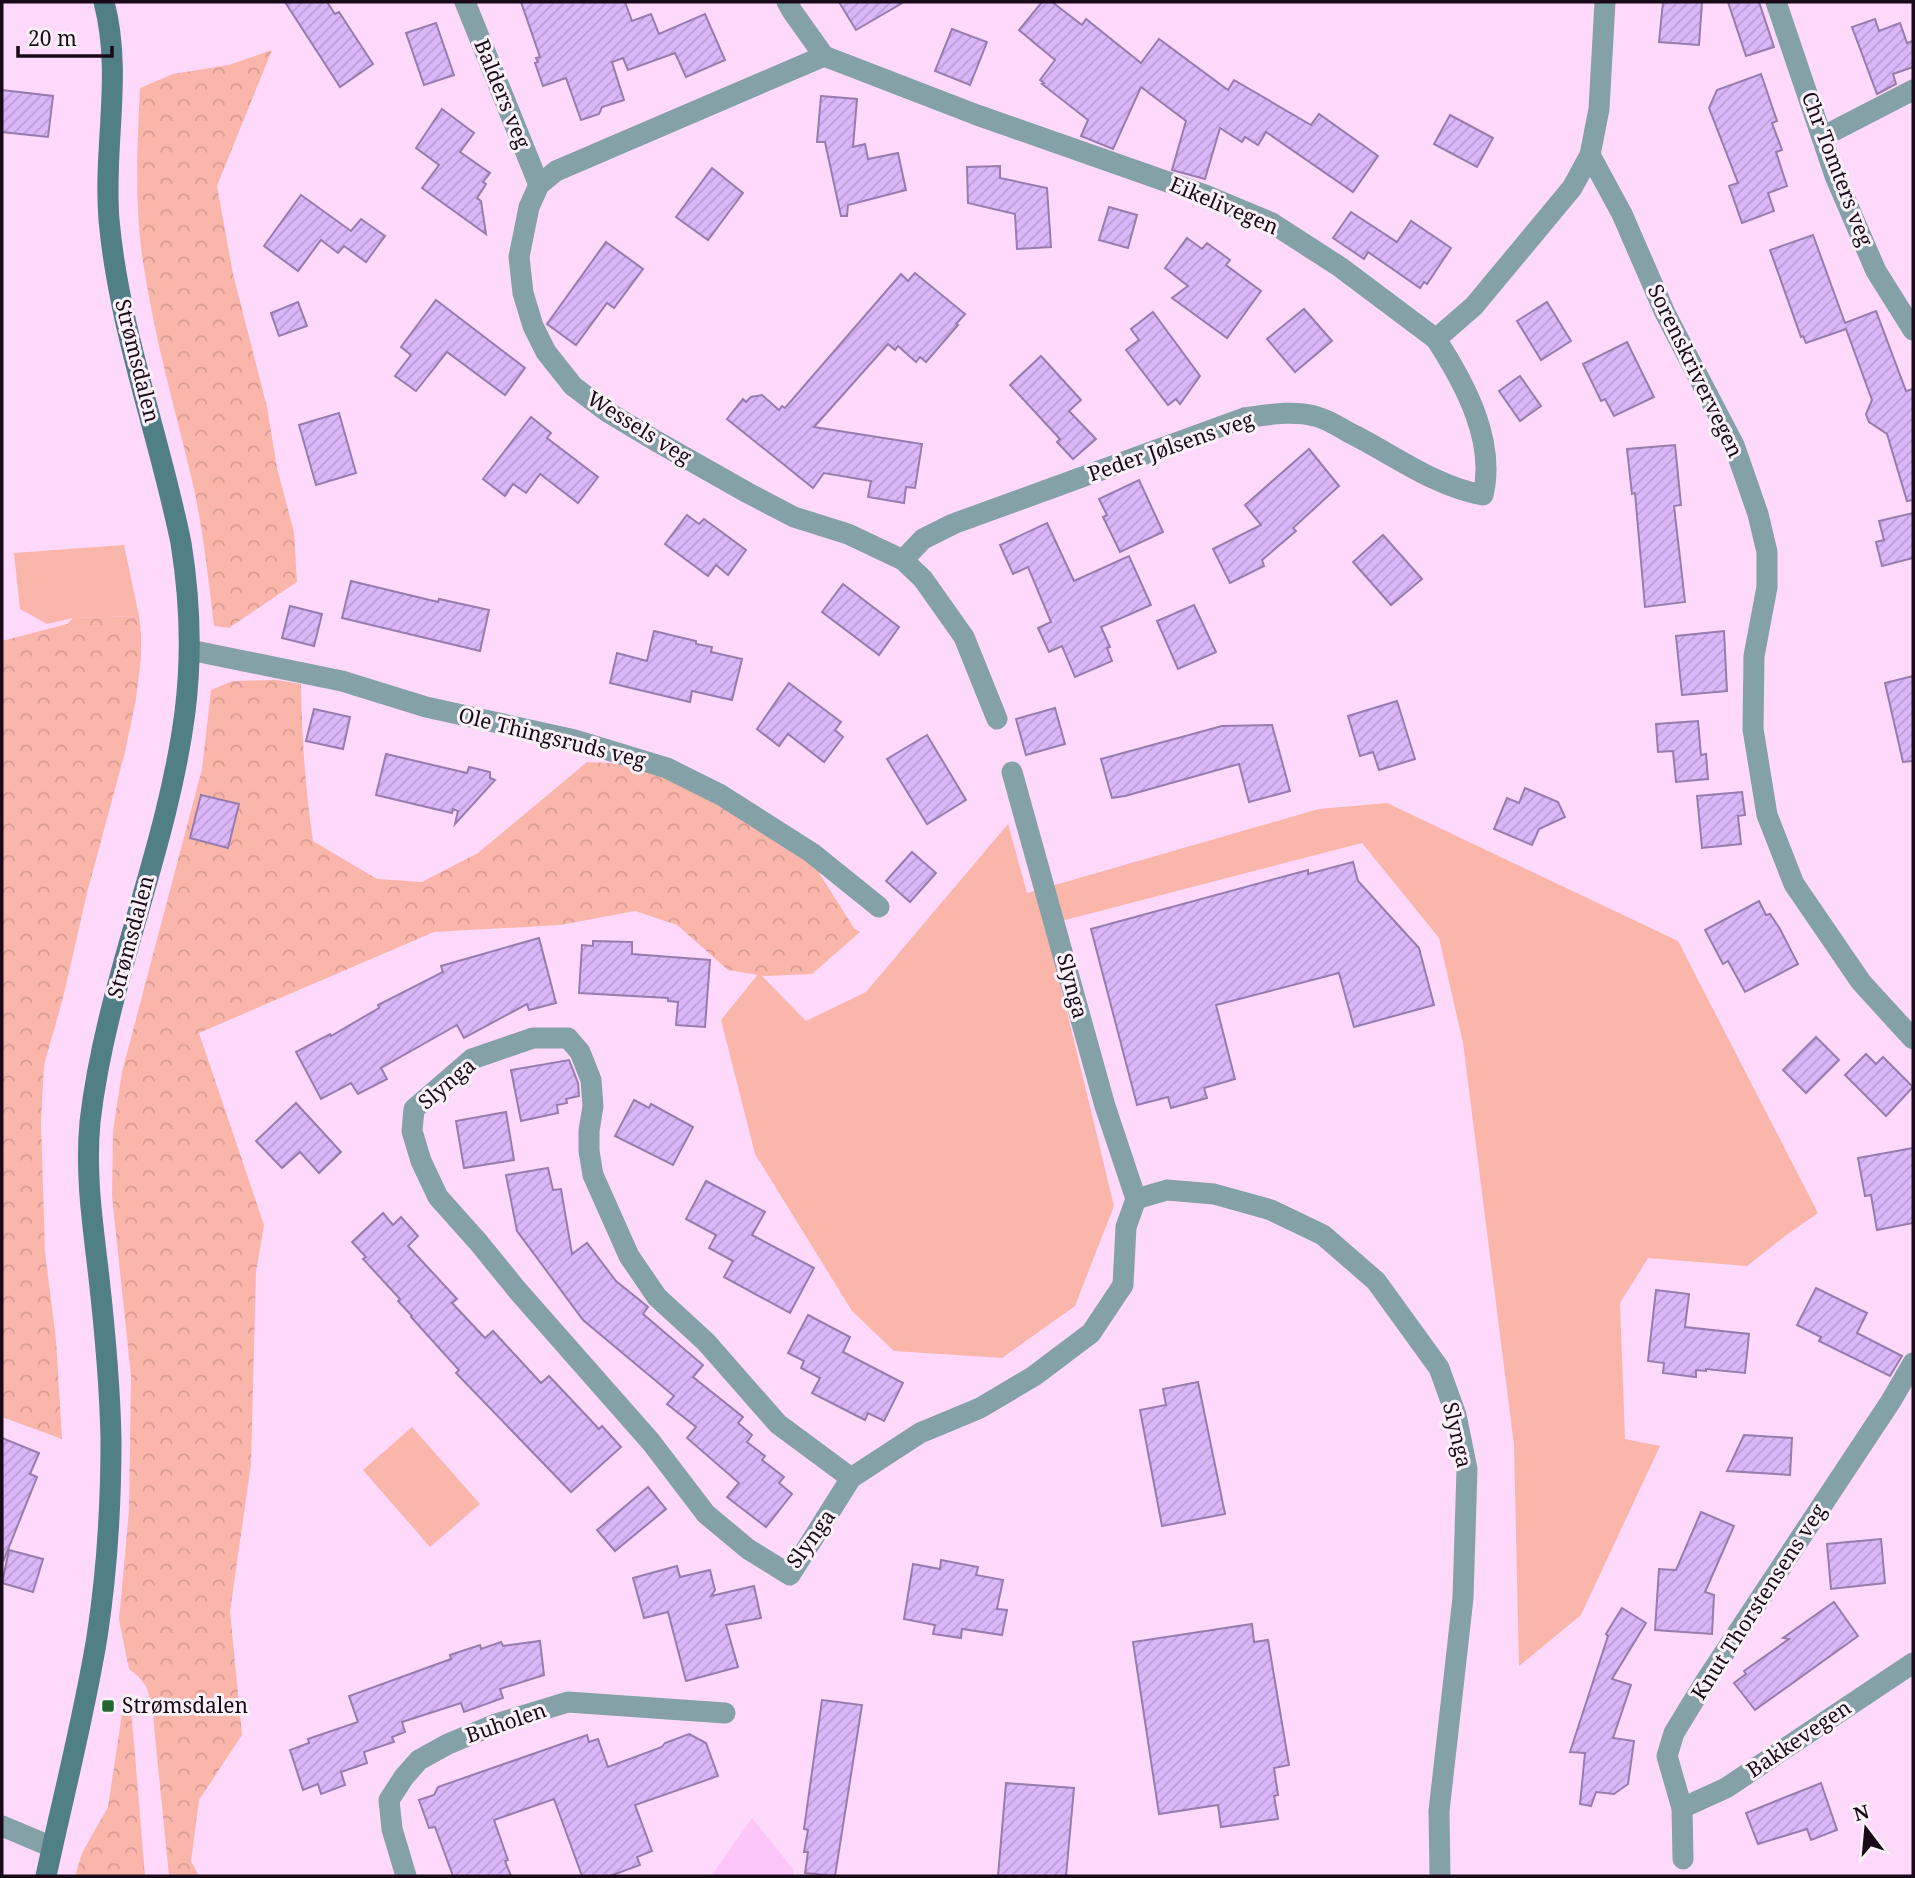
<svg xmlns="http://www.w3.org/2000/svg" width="1915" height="1878" viewBox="0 0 1915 1878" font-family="'Noto Serif',serif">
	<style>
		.built { fill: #fcc7f8 }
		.green { fill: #fbb6ab }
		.forest { fill: url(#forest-crowns) }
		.building { fill: url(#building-hatch); stroke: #977cad; stroke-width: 2 }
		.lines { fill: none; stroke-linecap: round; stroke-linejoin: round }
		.minor { stroke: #83a1a7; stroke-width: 21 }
		.secondary { stroke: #517f87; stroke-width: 21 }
		.poi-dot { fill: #216834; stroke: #faf1f9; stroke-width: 2.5 }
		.labels { text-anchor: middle; stroke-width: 6; stroke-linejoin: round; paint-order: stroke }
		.street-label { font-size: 21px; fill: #190a19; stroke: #faf1f9 }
		.poi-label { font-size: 21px; fill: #190a19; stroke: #faf1f9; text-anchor: start }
	</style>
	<defs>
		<pattern id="forest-crowns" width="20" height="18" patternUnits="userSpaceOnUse" patternTransform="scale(1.75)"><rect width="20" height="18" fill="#fbb6ab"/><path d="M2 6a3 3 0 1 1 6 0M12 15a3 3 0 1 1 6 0" fill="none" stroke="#d79b93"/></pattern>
		<pattern id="building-hatch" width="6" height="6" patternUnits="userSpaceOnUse" patternTransform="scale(1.75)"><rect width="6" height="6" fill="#dbb7f9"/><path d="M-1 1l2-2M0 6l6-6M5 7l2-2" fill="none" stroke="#bb9cd5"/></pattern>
	</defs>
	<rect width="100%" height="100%" fill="#ffd9fb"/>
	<polygon class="built" points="752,1818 793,1869 793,1876 711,1876"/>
	<g class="green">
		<polygon points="124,545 139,616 73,618 47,624 20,609 14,553"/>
		<polygon points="1387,803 1678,941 1818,1213 1785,1236 1747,1266 1648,1258 1620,1303 1625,1439 1660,1446 1581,1615 1519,1666 1514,1445 1463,1043 1439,938 1362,843 1046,925 1114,1206 1075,1306 1002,1358 894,1351 852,1311 755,1154 721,1020 759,973 806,1021 866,992 1008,824 1027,893 1319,809"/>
		<polygon points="412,1427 480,1504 430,1547 363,1470"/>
	</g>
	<g class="forest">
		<path d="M272 50 217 186 233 274 267 407 277 468 294 532 297 582 229 628 214 626C208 577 203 528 192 480 175 409 155 340 144 268 134 208 137 148 140 88L173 74 229 65Z"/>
		<polygon points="139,616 141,634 141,658 136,699 125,752 87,893 63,998 44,1065 41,1121 45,1252 56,1340 62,1439 2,1417 2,641 67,624 73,618"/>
		<path d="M276 680 301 684C302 737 305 788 313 841L377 879 422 882 478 853 587 762 651 765 731 808 814 865 854 928 860 932 812 974 764 976 728 970 677 925 635 911 560 925 434 932 199 1033 264 1225 256 1272 251 1464 230 1611 242 1735 199 1800 191 1861 199 1876H169L152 1706 147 1688 139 1677 129 1669 119 1620 129 1510 131 1376 112 1196 113 1131 122 1072 202 769 211 690 233 681Z"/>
		<polygon points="124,1701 130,1706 132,1719 145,1876 75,1876 82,1853 108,1807"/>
	</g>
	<g class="building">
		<polygon points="285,2 327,2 335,14 339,12 373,64 340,87"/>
		<polygon points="521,2 625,2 632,21 651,14 659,34 705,14 725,60 686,77 675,53 628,70 623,58 612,62 624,100 602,107 599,114 581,120 566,78 543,86 535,63 538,62 536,58 540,57"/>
		<polygon points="839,2 904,2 856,30"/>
		<polygon points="1042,2 1052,2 1082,25 1086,19 1141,63 1159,39 1228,90 1234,80 1311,125 1319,114 1378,156 1353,192 1266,132 1258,145 1245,137 1242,142 1220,128 1205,179 1172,170 1186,121 1141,87 1113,149 1081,136 1088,120 1042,84 1044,83 1040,80 1055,60 1019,30"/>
		<polygon points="1663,2 1702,2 1699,45 1659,42"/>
		<polygon points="1728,2 1759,2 1774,47 1746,56"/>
		<polygon points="1875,19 1879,31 1900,23 1907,43 1913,41 1913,67 1893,74 1896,84 1877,94 1852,27"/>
		<polygon points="436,23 454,75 424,85 406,33"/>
		<polygon points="952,29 987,42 970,85 935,71"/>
		<polygon points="1761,74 1777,121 1772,123 1782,150 1776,152 1787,186 1768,193 1774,211 1742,223 1729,186 1738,183 1709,108 1717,90"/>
		<polygon points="2,90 53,96 48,137 2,132"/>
		<polygon points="821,96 857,99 853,147 865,144 868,159 898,153 906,190 848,205 847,216 841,216 825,142 817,142"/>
		<polygon points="442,109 474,133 460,152 490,173 483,182 486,184 477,198 481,201 486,234 422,188 439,165 416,148"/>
		<polygon points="1450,115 1493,138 1477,167 1434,144"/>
		<polygon points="1000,166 1000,178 1047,188 1051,247 1017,249 1015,214 968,203 967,167"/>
		<polygon points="712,168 743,193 708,240 676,217"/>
		<polygon points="301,195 351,231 361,219 385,236 366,262 344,246 338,253 321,240 298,271 264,246"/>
		<polygon points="1109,207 1137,215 1128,248 1099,240"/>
		<polygon points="1351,212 1397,242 1411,221 1451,248 1427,284 1424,282 1420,288 1368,252 1364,259 1333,238"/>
		<polygon points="1813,235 1845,323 1876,311 1906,391 1913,389 1913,500 1907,501 1887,434 1869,422 1866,414 1872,400 1846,329 1806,343 1803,336 1801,337 1770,250"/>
		<polygon points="1187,238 1202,249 1207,243 1230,260 1226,265 1261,291 1227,338 1172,298 1188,286 1165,268"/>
		<polygon points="606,242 643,269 614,308 607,303 576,345 547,324"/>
		<polygon points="915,273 965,314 956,324 958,325 926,362 920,357 916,362 898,346 895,350 888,344 814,427 922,444 915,488 906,487 904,503 868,497 871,481 824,473 813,488 727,419 743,399 746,402 751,397 762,395 779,410 782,406 785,408 901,274 908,281"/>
		<polygon points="436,300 525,368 505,395 447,352 416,391 395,376 411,355 401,347"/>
		<polygon points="298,302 307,326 279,336 271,313"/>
		<polygon points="1547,302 1571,341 1541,360 1517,321"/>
		<polygon points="1304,309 1332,341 1295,372 1267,339"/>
		<polygon points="1153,312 1200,376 1180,404 1176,399 1168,405 1126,350 1139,340 1131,329"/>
		<polygon points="1627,342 1654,397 1614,416 1605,399 1601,401 1583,364"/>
		<polygon points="1041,356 1081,400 1069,411 1096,439 1073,459 1057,442 1060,439 1010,385"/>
		<polygon points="1520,376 1541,406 1520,421 1499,391"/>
		<polygon points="339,413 356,473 316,485 299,425"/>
		<polygon points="531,417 551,433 547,438 598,477 578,503 540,474 526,493 513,484 505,496 483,479"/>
		<polygon points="1675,445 1681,505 1674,506 1685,602 1645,607 1635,493 1632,494 1627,449"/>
		<polygon points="1309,449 1339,486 1293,528 1296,531 1262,560 1264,566 1230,583 1213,549 1261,525 1245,505"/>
		<polygon points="1139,480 1163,532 1120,552 1103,517 1107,515 1099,499"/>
		<polygon points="1913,513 1913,558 1882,566 1876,542 1884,540 1879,521"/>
		<polygon points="687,515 699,524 704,519 746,550 728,575 716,565 708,576 665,544"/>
		<polygon points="1047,523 1074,581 1129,556 1151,605 1101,627 1110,647 1107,648 1112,661 1075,677 1062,646 1049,652 1038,628 1051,622 1028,567 1013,574 1000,545"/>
		<polygon points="1383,535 1422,579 1391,605 1353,562"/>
		<polygon points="351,581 438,602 439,599 489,610 480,651 342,618"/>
		<polygon points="843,584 899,627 879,655 822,612"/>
		<polygon points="1194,605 1216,652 1178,669 1157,621"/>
		<polygon points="290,606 322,614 314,646 282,638"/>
		<polygon points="654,631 696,641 696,644 712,647 711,652 742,659 732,700 692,691 690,702 610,683 617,653 647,661"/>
		<polygon points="1724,631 1727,691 1682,695 1676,636"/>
		<polygon points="1913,676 1913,761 1903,762 1885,683"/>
		<polygon points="789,683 841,722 835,730 843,737 824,762 788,734 779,746 757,729"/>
		<polygon points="1397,701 1415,759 1379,770 1373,752 1360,756 1348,716"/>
		<polygon points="1055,708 1065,744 1026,755 1016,719"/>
		<polygon points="314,709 350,717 343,749 306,741"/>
		<polygon points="1698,721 1701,755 1706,754 1708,779 1676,782 1673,751 1658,752 1656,724"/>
		<polygon points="1272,725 1290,791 1249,802 1239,764 1125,796 1112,798 1101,759 1222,726"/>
		<polygon points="927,735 966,800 927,824 887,759"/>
		<polygon points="386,754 467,773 469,767 490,772 490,778 495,780 455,824 458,811 453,809 452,813 376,795"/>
		<polygon points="1525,788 1558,802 1565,817 1539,829 1532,845 1494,829 1507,798 1519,803"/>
		<polygon points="1742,792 1745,815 1738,816 1741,844 1702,848 1697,796"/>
		<polygon points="201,795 239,804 228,848 190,838"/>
		<polygon points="912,852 936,873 910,902 886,881"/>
		<polygon points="1353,862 1358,881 1419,948 1434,1005 1354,1027 1339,973 1216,1005 1235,1079 1204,1088 1207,1098 1171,1108 1168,1097 1137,1105 1091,929 1308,870 1308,874"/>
		<polygon points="1759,901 1766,915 1770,914 1780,929 1798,964 1745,992 1728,961 1723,964 1705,930"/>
		<polygon points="539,938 556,1003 529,1010 527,1004 464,1038 457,1025 381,1068 387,1079 358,1094 351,1083 321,1099 296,1052 330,1034 331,1036 379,1008 378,1005 443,972 441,966"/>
		<polygon points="593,941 632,942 632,954 710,960 705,1027 676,1025 678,1002 668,1001 668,998 579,993 582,945 593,946"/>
		<polygon points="1816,1037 1839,1060 1806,1093 1783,1070"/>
		<polygon points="1866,1054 1876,1064 1883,1057 1913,1087 1886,1116 1845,1075"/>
		<polygon points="569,1060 578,1083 579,1096 566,1099 567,1103 557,1105 558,1113 521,1121 511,1070"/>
		<polygon points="634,1100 649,1108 651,1104 693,1127 673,1165 615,1136"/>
		<polygon points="296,1103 341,1152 319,1173 300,1152 282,1168 256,1141"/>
		<polygon points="506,1112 514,1160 464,1168 456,1121"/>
		<polygon points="1913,1148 1913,1223 1877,1230 1871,1195 1865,1196 1858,1158"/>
		<polygon points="548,1168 553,1190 561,1189 572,1254 587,1243 616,1281 648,1307 643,1314 703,1365 693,1377 743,1417 738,1423 752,1435 747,1442 765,1456 762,1460 784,1477 779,1483 792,1494 766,1527 727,1497 739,1483 687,1438 696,1427 667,1404 674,1396 583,1320 517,1231 506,1175"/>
		<polygon points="706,1181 765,1212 752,1235 814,1268 790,1313 724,1277 733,1261 709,1248 716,1235 686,1219"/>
		<polygon points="383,1213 393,1225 401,1217 418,1236 408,1246 457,1299 452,1303 485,1338 493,1331 541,1383 549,1376 599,1429 602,1426 621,1447 571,1492 456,1373 459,1370 411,1317 412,1316 398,1301 400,1299 363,1259 366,1257 352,1242"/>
		<polygon points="1816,1288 1867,1313 1857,1333 1902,1356 1890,1376 1819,1341 1821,1337 1797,1325"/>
		<polygon points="1656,1290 1689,1294 1685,1327 1749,1334 1745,1373 1706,1369 1706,1371 1696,1370 1696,1377 1663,1373 1664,1363 1648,1361"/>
		<polygon points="808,1315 850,1337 843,1352 903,1383 884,1421 868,1413 865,1420 812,1393 820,1378 801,1368 804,1361 788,1353"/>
		<polygon points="1198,1382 1225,1514 1162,1526 1140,1410 1166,1405 1163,1389"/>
		<polygon points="1744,1435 1792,1438 1790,1475 1727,1471"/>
		<polygon points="2,1438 39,1453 30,1474 37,1477 3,1562"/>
		<polygon points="648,1487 666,1509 615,1551 597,1530"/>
		<polygon points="1701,1512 1734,1526 1705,1592 1714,1595 1712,1634 1655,1630 1659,1569 1676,1570"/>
		<polygon points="1881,1539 1885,1583 1831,1589 1827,1544"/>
		<polygon points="9,1550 43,1559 33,1592 2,1583"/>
		<polygon points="941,1560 978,1567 976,1575 1003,1580 997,1609 1007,1610 1002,1635 962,1629 961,1638 933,1634 935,1625 904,1619 913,1564 940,1569"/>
		<polygon points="677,1566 680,1577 710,1570 715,1590 711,1596 754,1586 761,1618 726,1625 738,1667 686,1681 668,1612 644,1618 633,1578"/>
		<polygon points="1834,1602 1858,1636 1755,1710 1734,1683 1746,1674 1744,1671 1789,1639 1783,1638"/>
		<polygon points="1622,1608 1646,1623 1612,1679 1631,1685 1613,1738 1634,1741 1628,1784 1614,1794 1596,1792 1591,1806 1580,1804 1585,1753 1570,1752 1608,1636 1606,1634"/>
		<polygon points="1252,1624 1254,1642 1268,1640 1289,1765 1274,1768 1278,1795 1274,1796 1278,1819 1221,1827 1218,1805 1159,1814 1133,1642"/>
		<polygon points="540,1641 544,1675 500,1689 503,1698 464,1712 461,1703 402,1722 405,1732 392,1737 394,1742 364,1752 367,1763 341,1772 345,1785 321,1794 318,1784 303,1790 290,1750 309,1743 308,1739 358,1722 349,1696 451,1659 450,1655 480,1645 481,1649 501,1642 503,1646"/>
		<polygon points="822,1700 862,1705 835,1876 805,1873 808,1852 804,1852 808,1830 804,1829"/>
		<polygon points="689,1734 706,1743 718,1776 635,1805 652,1851 637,1857 640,1865 610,1876 582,1876 554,1799 494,1820 508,1860 505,1861 511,1876 453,1876 435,1827 429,1828 419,1800 434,1795 438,1787 587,1735 589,1742 598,1739 608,1767 662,1747 665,1743"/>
		<polygon points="1006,1783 1074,1788 1066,1876 998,1876"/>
		<polygon points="1821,1783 1837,1830 1811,1840 1807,1829 1758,1844 1746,1813"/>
	</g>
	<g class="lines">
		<g class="minor">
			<polyline points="465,2 539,185"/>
			<polyline points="787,2 792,11 824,56 977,115 1205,195 1272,223 1340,267 1436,339 1474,306 1572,188 1590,155"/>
			<polyline points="1605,2 1599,109 1590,155 1622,214 1665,313 1734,445 1758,514 1767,552 1767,587 1754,656 1753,729 1767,815 1794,884 1861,982 1913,1039"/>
			<polyline points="1776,2 1835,176 1876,271 1913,330"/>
			<polyline points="824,56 556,171 539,185 529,207 519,257 523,293 533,326 546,352 573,386 606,411 656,441 748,493 794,517 848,534 903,560 923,579 964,637 997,719"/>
			<polyline points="1822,137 1913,90"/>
			<path d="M903 560 923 539 953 524 1244 418C1267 415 1292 410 1314 416 1325 418 1338 426 1348 432 1393 454 1433 486 1483 495 1496 441 1465 384 1436 339"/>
			<polyline points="190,650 342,681 426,707 575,740 667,768 721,795 812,853 879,907"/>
			<polyline points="1012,772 1105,1106 1136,1199"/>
			<polyline points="851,1478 778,1424 706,1342 657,1297 629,1256 593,1175 589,1151 589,1131 593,1106 591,1080 580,1052 568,1038 533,1038 472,1059 414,1109 412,1131 421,1161 438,1197 479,1243 518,1291 651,1442 706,1514 748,1549 790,1575 851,1478 920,1433 980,1408 1034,1376 1091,1333 1123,1285 1126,1227 1136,1199 1167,1190 1214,1194 1271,1210 1323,1235 1376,1281 1439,1368 1456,1415 1467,1469 1463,1598 1439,1811 1440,1876"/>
			<polyline points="1682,1808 1726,1788 1913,1663"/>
			<polyline points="2,1826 52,1847"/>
			<polyline points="1683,1859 1682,1808 1667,1756 1674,1733 1705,1682 1891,1401 1913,1363"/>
			<polyline points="406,1876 392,1829 389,1800 404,1777 419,1760 448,1744 496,1724 568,1702 725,1713"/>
		</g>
		<path class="secondary" d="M46 1876C63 1797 84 1717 97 1637 107 1572 111 1506 111 1440 110 1386 105 1332 99 1278 93 1225 85 1176 90 1122 106 982 167 852 185 712 192 656 190 599 181 543 159 435 119 330 109 220 103 146 123 74 104 2"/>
	</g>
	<rect class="poi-dot" x="101" y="1699" width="14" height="14" rx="3.5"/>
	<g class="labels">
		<g class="street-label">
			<text transform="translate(502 94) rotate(68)" y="7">Balders veg</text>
			<text transform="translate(1837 169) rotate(69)" y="7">Chr Tomters veg</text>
			<text transform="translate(1224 206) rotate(23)" y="7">Eikelivegen</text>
			<text transform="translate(137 361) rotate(76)" y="7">Strømsdalen</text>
			<text transform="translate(1695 371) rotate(64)" y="7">Sorenskrivervegen</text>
			<text transform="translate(639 428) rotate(32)" y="7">Wessels veg</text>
			<text transform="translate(1171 447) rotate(-19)" y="7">Peder Jølsens veg</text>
			<text transform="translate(552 738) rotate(14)" y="7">Ole Thingsruds veg</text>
			<text transform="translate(131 937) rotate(-75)" y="7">Strømsdalen</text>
			<text transform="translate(1072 986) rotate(75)" y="7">Slynga</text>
			<text transform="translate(447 1084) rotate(-40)" y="7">Slynga</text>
			<text transform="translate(1457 1435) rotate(77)" y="7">Slynga</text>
			<text transform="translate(811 1539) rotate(-54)" y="7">Slynga</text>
			<text transform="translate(1759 1602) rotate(-57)" y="7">Knut Thorstensens veg</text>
			<text transform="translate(506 1723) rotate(-19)" y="7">Buholen</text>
			<text transform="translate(1799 1739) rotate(-34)" y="7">Bakkevegen</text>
		</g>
		<g class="poi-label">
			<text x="122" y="1713">Strømsdalen</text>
		</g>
	</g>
	<rect width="1915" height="1878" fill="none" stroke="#190a19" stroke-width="7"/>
	<g transform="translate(1866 1829) rotate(344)" stroke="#faf1f9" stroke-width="5" paint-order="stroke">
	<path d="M0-5L12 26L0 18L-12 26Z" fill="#190a19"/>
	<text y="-10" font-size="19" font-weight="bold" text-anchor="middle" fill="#190a19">N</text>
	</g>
	<path d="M18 46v10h94v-10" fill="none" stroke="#190a19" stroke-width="3.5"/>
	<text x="28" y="46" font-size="21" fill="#190a19" stroke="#faf1f9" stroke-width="5" paint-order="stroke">20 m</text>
</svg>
